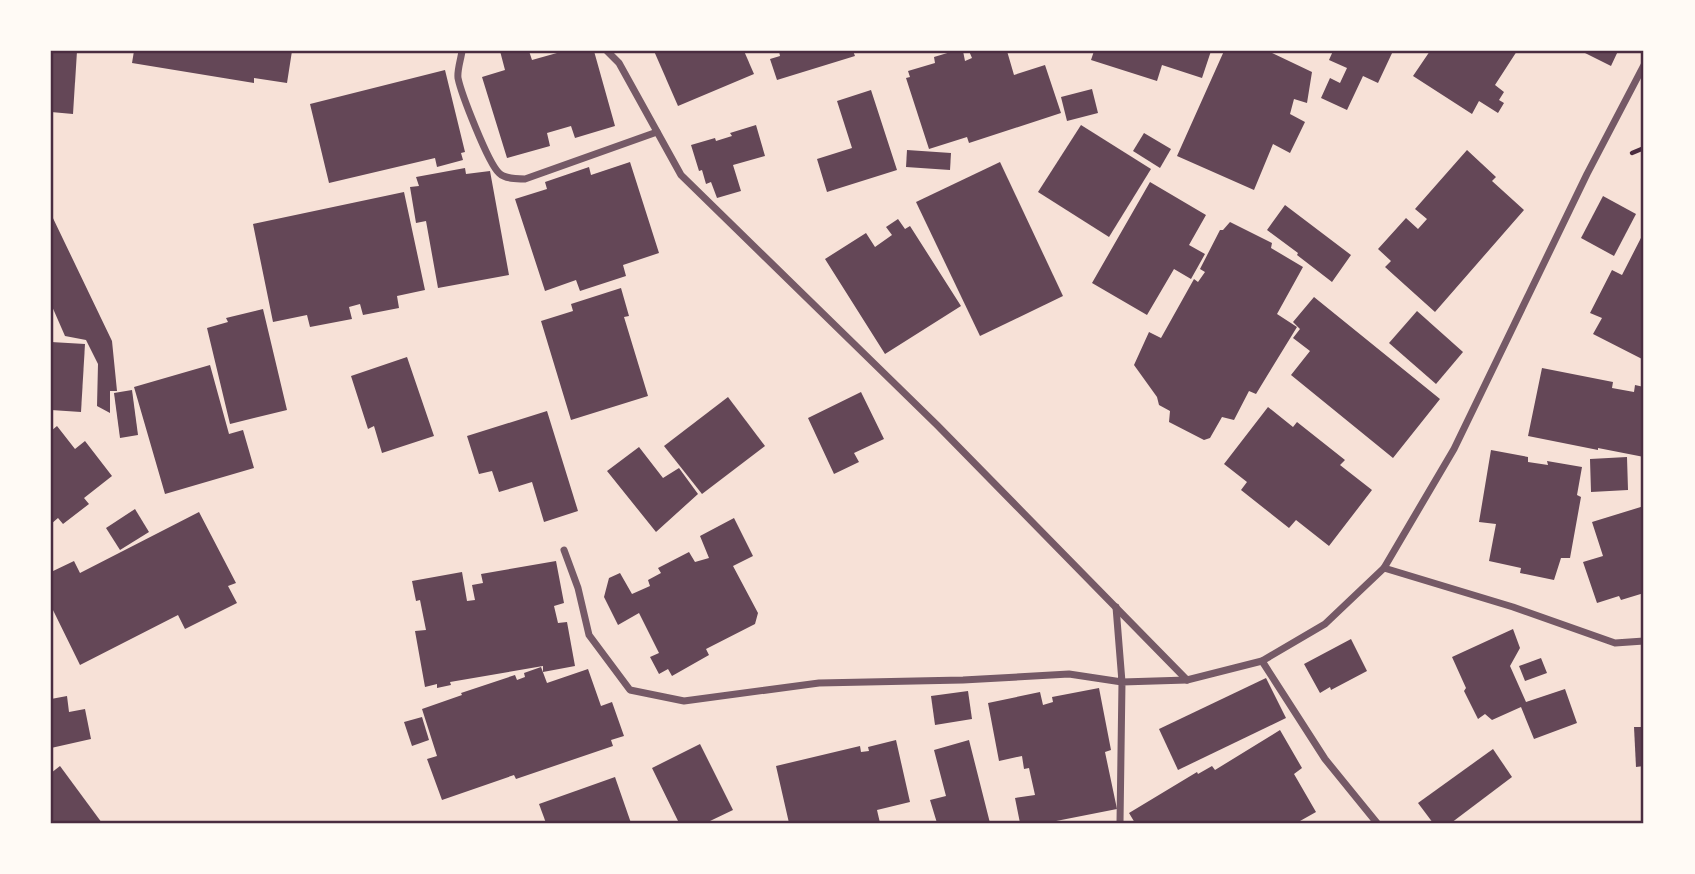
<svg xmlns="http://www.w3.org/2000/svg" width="1695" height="874" viewBox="0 0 1695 874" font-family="'Titillium Web',sans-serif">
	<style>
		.building { fill: #644757 }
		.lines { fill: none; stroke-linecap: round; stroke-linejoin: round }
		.path { stroke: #4a2c40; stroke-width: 4.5 }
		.minor { stroke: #755966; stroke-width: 7 }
		.neatline { fill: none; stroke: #4a2c40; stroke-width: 2.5 }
	</style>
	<rect width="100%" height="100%" fill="#f7e1d7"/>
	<g class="building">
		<polygon points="51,51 77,51 73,114 51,112"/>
		<polygon points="134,51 292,51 287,83 254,78 254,83 132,63"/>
		<polygon points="500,51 529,51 532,60 564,51 594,51 615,126 575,138 571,126 547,133 550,146 507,158 482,77 505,70"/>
		<polygon points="654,51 744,51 754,74 678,106"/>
		<polygon points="779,51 853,51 855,56 777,80 770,59 780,56"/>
		<polygon points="954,51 963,51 965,61 972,58 969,51 1007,51 1014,75 1045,65 1061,113 969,143 967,137 929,149 906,78 910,77 908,71 935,63 934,57"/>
		<polygon points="1094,51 1211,51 1202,78 1162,65 1157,81 1091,60"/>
		<polygon points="1224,51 1268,51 1312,72 1307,103 1294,99 1290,114 1305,122 1290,153 1273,144 1254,190 1177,156"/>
		<polygon points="1333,51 1393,51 1378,83 1363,76 1347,110 1321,98 1330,78 1340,83 1347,68 1329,60"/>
		<polygon points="1430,51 1517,51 1495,85 1504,92 1499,100 1504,103 1498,113 1479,101 1472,114 1413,76"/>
		<polygon points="1581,51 1618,51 1611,66"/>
		<polygon points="445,70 465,152 461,153 463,160 437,167 435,158 329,183 310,104"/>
		<polygon points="1092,89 1098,113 1067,121 1061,97"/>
		<polygon points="871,90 897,170 827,192 817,159 852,148 837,101"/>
		<polygon points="756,125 765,156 733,165 741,191 717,198 711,182 706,184 702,170 699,171 691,145 715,138 716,141 732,136 730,133"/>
		<polygon points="1081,125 1151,169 1109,237 1038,192"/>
		<polygon points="1144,133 1171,149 1160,168 1133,151"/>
		<polygon points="907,150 951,153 950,170 906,167"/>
		<polygon points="1467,150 1496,177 1492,181 1524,210 1435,312 1385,267 1391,261 1378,249 1406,218 1418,229 1427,219 1415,209"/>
		<polygon points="630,162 659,253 623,265 626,276 580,291 576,280 545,291 515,199 547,189 545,182 589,167 591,175"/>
		<polygon points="1000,162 1063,296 980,336 916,202"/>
		<polygon points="465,168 466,174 490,171 509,275 438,288 426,221 416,223 410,187 419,186 416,177"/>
		<polygon points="1150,182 1206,215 1189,245 1205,254 1191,279 1174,269 1147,315 1092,283"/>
		<polygon points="404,192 425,290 397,296 399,308 363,315 360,304 349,307 352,319 310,327 307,315 273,322 253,224"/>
		<polygon points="1603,196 1636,214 1614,256 1581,238"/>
		<polygon points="1285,205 1351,255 1332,282 1297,255 1298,253 1267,230"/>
		<polygon points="51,214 112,341 117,391 110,391 110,413 97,406 98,364 86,340 65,336 51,304"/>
		<polygon points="898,219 905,229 910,226 961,306 885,354 825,259 866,233 875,247 892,235 886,227"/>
		<polygon points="1230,222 1272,243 1271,248 1303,267 1277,314 1297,327 1256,394 1249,391 1234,420 1222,417 1210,438 1204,440 1169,422 1170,411 1159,405 1157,397 1134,365 1149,332 1161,338 1194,279 1198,282 1205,272 1200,269 1220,230 1223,230"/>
		<polygon points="1644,232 1644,360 1593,334 1602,318 1590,313 1612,270 1622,275"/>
		<polygon points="621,288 629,316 624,317 648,396 571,420 541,321 573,311 571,304"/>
		<polygon points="1314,297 1440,399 1393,458 1291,375 1310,351 1293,338 1300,329 1293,322"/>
		<polygon points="263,309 287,410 230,424 207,328 228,322 226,318"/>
		<polygon points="1417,311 1463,352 1436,384 1389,343"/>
		<polygon points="51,342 85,344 81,412 51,410"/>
		<polygon points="407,357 434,436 382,453 374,426 368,429 351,376"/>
		<polygon points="210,365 229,434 243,430 254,468 165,494 134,387"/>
		<polygon points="1542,368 1613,382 1612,388 1634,392 1635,385 1644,387 1644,457 1598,448 1598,450 1528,436"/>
		<polygon points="132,390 138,435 120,438 114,393"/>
		<polygon points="861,392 884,439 854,453 859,462 834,474 808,418"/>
		<polygon points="728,397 765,446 702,494 664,446"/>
		<polygon points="1268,407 1293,427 1297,422 1345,460 1340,465 1372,490 1329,546 1296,520 1289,528 1241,490 1247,482 1224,464"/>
		<polygon points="547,411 578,511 544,522 532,482 499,492 492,471 479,474 467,436"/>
		<polygon points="57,426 75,449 85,441 112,476 84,498 89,504 63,524 58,518 51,524 51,431"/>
		<polygon points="639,447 663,478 679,468 698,494 656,532 607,471"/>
		<polygon points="1491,450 1528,457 1528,462 1548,465 1547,461 1582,467 1577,495 1581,497 1570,558 1561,558 1554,580 1520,573 1521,568 1489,561 1496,524 1479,522"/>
		<polygon points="1627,457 1628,490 1591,492 1590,459"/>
		<polygon points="1644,506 1644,593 1621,600 1619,596 1597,603 1583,562 1603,556 1592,522"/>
		<polygon points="135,509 149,532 120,550 106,528"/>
		<polygon points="199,512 236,583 228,586 237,603 185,629 178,615 80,665 51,606 51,572 74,561 80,573"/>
		<polygon points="734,518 753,556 733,566 758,613 755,624 706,649 709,655 672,676 668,669 659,674 650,657 659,653 639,613 618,625 604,597 609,578 620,573 632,594 650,586 648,580 661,573 658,568 689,552 695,562 709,558 700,536"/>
		<polygon points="556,561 564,603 554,606 558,623 567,622 575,666 543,672 543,666 450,682 451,685 437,688 437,684 425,687 415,631 426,630 420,600 416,601 412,581 462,572 467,601 475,600 472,585 483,583 481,574"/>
		<polygon points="1513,629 1520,648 1510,666 1526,702 1565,689 1577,723 1534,739 1521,707 1492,720 1485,714 1478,719 1464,691 1466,688 1452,657"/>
		<polygon points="1351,639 1367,671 1331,690 1330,687 1320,693 1304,664"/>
		<polygon points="1541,658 1547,673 1525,681 1519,666"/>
		<polygon points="541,667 547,683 588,669 601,706 612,702 624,736 611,740 613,746 516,779 514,775 442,800 427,759 437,756 422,709 462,695 461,693 515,675 517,680 525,677 524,673"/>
		<polygon points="1266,678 1286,718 1178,770 1159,729"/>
		<polygon points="1099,688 1111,750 1105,752 1117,809 1046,823 1020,823 1015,798 1035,795 1029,768 1024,769 1022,756 999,761 988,703 1040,692 1043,705 1053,702 1052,697"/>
		<polygon points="968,691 972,719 935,725 931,696"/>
		<polygon points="67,696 69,712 85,709 91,739 51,748 51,699"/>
		<polygon points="422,717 429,740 412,746 404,722"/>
		<polygon points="1634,727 1644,727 1644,766 1636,767"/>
		<polygon points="1280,730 1302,768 1294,774 1316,812 1300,821 1302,823 1135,823 1129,813 1197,772 1198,774 1212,766 1215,770"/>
		<polygon points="896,740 910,802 877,810 880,823 789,823 776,766 860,746 861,752 869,751 868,747"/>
		<polygon points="969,740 990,823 937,823 930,800 946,796 934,750"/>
		<polygon points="700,744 733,810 710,821 711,823 679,823 652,768"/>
		<polygon points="1493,749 1512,777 1451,823 1433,823 1418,803"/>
		<polygon points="60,766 102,823 51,823 51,773"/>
		<polygon points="615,777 631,823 546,823 539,804"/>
	</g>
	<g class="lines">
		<polyline class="path" points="1632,153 1644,148"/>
		<g class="minor">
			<path d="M462 51C461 59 457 70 458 78 461 93 488 163 499 173 505 179 517 179 525 179L657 132"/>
			<polyline points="607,51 619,63 681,175 937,425 1187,680"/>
			<polyline points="564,550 578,588 589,635 630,690 684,701 819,683 963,680 1069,674 1122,682 1116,607"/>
			<polyline points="1384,568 1513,607 1615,643 1644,641"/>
			<polyline points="1262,661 1325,759 1377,823"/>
			<polyline points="1120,823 1122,682 1187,680 1262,661 1325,624 1384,568 1454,449 1587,174 1644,65"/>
		</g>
	</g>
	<rect width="1695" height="874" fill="none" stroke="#fffaf5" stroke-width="105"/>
	<rect x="52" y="52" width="1590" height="770" class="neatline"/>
</svg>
